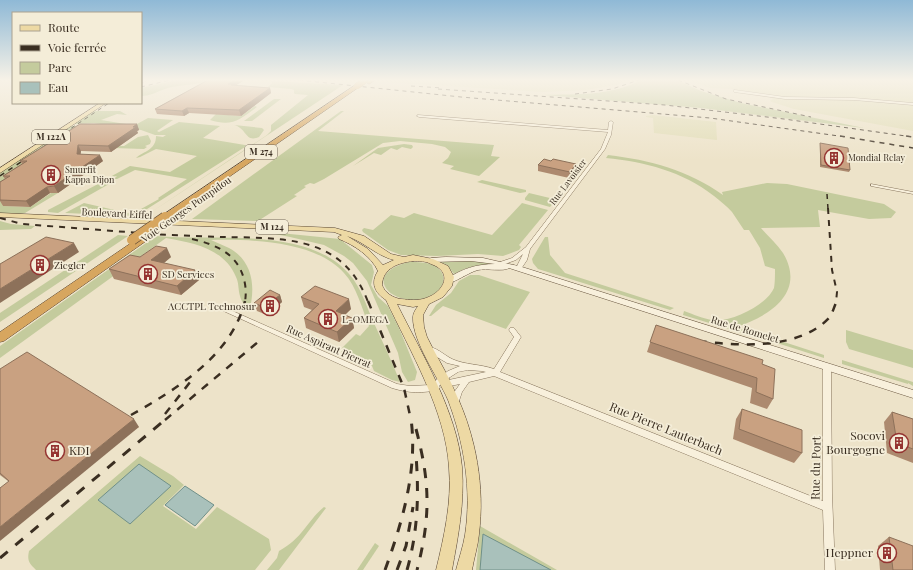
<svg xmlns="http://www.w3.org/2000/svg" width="913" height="570" viewBox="0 0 913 570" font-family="'Playfair Display',serif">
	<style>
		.farmland { fill: #e2ddb7 }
		.green { fill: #c4cb9d }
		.water { fill: #a9c1bb; stroke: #709089 }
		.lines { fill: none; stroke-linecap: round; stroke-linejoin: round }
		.street-casing { stroke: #88765e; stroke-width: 1 }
		.secondary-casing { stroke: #6a5741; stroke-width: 1 }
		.primary-casing { stroke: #574432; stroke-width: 1 }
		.highway-casing { stroke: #574432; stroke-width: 1 }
		.street { fill: #f8f0dc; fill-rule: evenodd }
		.secondary { fill: #f8f0dc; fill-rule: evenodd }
		.primary { fill: #edd9a4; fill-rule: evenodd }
		.highway { fill: #d7a65f; fill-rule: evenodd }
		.rail-far4 { stroke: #3a2e21; stroke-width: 1; stroke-dasharray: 4 4; stroke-linecap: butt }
		.rail-far3 { stroke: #3a2e21; stroke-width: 1.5; stroke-dasharray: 5 5; stroke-linecap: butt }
		.rail-far2 { stroke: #3a2e21; stroke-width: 2; stroke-dasharray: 6 6; stroke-linecap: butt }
		.rail-far1 { stroke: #3a2e21; stroke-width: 2.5; stroke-dasharray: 8 8; stroke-linecap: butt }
		.rail { stroke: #3a2e21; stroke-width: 3; stroke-dasharray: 10 10; stroke-linecap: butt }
		.highway-bridge-far1-casing { stroke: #574432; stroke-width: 6; stroke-linecap: butt }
		.highway-bridge-casing { stroke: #574432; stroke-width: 11; stroke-linecap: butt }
		.highway-bridge-far1 { stroke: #d7a65f; stroke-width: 6 }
		.highway-bridge { stroke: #d7a65f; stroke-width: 10 }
		.wall { fill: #ad8a6f }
		.shaded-wall { fill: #8d715a }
		.building { fill: #c9a181; stroke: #8d715a }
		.labels { text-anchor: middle; stroke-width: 3.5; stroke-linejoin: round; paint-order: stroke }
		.shield { fill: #f4edd8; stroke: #726758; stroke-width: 1 }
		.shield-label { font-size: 9px; font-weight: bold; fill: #3a2e21 }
		.far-poi-label { font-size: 9px; fill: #3a2e21; stroke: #f4edd8; text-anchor: start }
		.far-street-label { font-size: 9px; fill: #3a2e21; stroke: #f4edd8 }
		.street-label { font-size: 10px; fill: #3a2e21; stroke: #f4edd8 }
		.poi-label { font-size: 10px; fill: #3a2e21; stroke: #f4edd8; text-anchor: start }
		.near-street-label { font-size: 12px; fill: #3a2e21; stroke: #f4edd8 }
		.near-poi-label { font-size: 12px; fill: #3a2e21; stroke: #f4edd8; text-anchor: end }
	</style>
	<rect width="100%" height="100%" fill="#ede3c9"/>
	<g class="farmland">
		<polygon points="389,80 628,80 616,85 586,90 543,92 386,82"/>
		<polygon points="689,80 913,80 913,131 794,109 772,102 770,101 773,99 770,95 730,89 710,88"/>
		<polygon points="653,115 716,122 717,140 654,133 653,118 646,117 646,116"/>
	</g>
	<g class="green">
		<path d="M177 80H210C196 86 182 84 168 88 158 91 151 96 141 96V88Z"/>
		<polygon points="252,80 343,85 147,215 267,135 271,131 271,125 308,95 295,94 294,93 294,90 291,89 268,87 272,83 271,81"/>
		<path d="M641 80H677L701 91 741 103 864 128 701 108 544 95C577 94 611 96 641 80Z"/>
		<polygon points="274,99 281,99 252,121 244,121"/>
		<path d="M255 106 257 107C239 120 232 127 210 120L216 114 241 116Z"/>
		<path d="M96 111H120L127 115 117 114 101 120 132 125 137 124 148 118 173 120 157 131 159 132 179 122 220 126 203 138 245 145V147L136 216 65 213 84 203 132 214 159 199 158 198 187 179 135 170 117 179H114L117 176 110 177 130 166 170 172 197 156 156 149 140 157 136 158C144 151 156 150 156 136L163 137 166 135H155L141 130 94 123 74 124 92 112Z"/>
		<polygon points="341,111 344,111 318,131 494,145 491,156 500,157 479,176 450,169 454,166 442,163 448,158 451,152 445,147 432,144 400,141 383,143 324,179 314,184 310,183 304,186 306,187 294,195 297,196 258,221 192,219"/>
		<path d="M234 125 262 128 264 130 259 137C245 143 247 128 234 125Z"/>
		<polygon points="70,126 88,126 0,197 0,172"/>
		<polygon points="148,135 151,141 150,144 145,146 147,147 144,149 113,148 116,146 124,146 138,137"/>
		<polygon points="404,144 412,145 413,147 411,149 402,147 397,150 391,148 381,155 374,153 353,166 378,148"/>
		<path d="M608 155C650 160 688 170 723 195L722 192 767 183 787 184 884 204 896 212 891 218 869 219 818 210 820 227 761 228C768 236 777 244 783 253 807 293 768 317 736 327L778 340 768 341 683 315 684 311C693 314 703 319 713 320 730 323 767 305 774 288 775 283 775 275 775 269L765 266 760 248 749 230H744C740 224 736 218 732 212 727 206 720 201 714 196 682 171 645 162 606 158Z"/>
		<polygon points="482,180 526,190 526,192 520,193 477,182"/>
		<polygon points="102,182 109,184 58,213 48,212 48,210"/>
		<polygon points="51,193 58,193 25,213 19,214 0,213 0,199 3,206 30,207"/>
		<polygon points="529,193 554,199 556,200 550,207 525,200 525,198"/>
		<polygon points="522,203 548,210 519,245 521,247 519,250 503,256 478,254 437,256 401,255 388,250 363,232 362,230 364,228 373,230 391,215 404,218 414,213 492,235"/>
		<polygon points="0,221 11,224 35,226 31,229 0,230"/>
		<polygon points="260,231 340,239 372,265 374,272 371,285 378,297 388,306 399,328 417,372 415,380 408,382 402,372 398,353 367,281 353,263 344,256 324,245 290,237"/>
		<polygon points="118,235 128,236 0,322 0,313"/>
		<path d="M156 236C215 242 308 225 350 275 361 288 366 305 373 321 382 341 392 361 400 382L392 380 374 371 372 366 339 351 356 334 360 336 369 326C362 309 357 287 344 273 316 241 251 239 211 240 217 243 223 245 229 248 253 261 256 287 249 312 246 307 241 301 240 296 238 289 239 283 236 277 224 248 193 243 166 238L0 358V346Z"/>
		<polygon points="545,237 548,237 550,255 565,273 674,308 670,310 538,269 533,263 532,259"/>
		<path d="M455 260 484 261 502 264C485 264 469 265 454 274L447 265 441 262Z"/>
		<path d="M409 262C417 262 426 262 433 265 449 273 445 288 432 295 397 313 356 275 409 262Z"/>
		<polygon points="470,275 479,275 530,292 506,329 443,306 431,316 429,316 436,305 451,293 459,281"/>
		<polygon points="846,330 913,350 913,368 849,349 846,342"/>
		<polygon points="784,342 824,355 824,358 777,343"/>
		<polygon points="842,360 913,382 913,386 908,383 908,384 842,364"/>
		<path d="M140 456 173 476 184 485 163 506 196 529 217 507 269 539 271 550 255 570H36C29 563 27 561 29 551Z"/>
		<path d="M324 507 326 508 279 570H267L277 558 279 551C303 538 306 522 324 507Z"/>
		<polygon points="480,526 557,570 476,570"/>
		<polygon points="375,543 379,546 363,570 357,570"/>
	</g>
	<g class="water">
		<polygon points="139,464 171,486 130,524 98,500"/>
		<polygon points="185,486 214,505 195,526 165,505"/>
		<polygon points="483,534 551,570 480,570"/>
	</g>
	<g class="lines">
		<g class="street-casing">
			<g id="street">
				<polygon points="144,80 148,80 141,83 141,81"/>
				<polygon points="735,90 785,97 854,98 913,103 913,105 854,100 785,99 734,92 734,90"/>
				<polygon points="418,115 608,130 609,122 611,121 613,122 611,135 605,149 530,249 527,260 521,269 511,268 510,267 513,265 517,266 523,254 516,260 502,265 499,263 500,262 512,258 526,247 601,149 608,132 419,117 417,116"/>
				<polygon points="871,184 913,192 913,194 871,186"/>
				<path d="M219 305 397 384 410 386 430 385 448 371 460 366 447 363 427 351 426 349 427 347C435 346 444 355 452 359 465 365 480 364 494 369L514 337 509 330 510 328H514L521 337 500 372 823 501V367L824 365 827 364 830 365 831 367 832 494 835 570H825L823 510 494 376 469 382 462 392 458 404 455 405 452 404 451 402 455 391 460 384 445 387 442 386 441 384 439 386 440 387 439 389C423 394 408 393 392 388L217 308 216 307 217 306ZM468 370 482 371 486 372 444 381 458 372Z"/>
			</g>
		</g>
		<g class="secondary-casing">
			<path id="secondary" d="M446 257 483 258 522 267 913 390V398L509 268C504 272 486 268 478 270 469 272 453 284 447 283L446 281 447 279C461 269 477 264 495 264L471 261 431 262 427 260 431 258Z"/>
		</g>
		<g class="primary-casing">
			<g id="primary">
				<polygon points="100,103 106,103 0,173 0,168"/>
				<path d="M0 213 335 228 364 236 391 254 404 257 413 255 433 259 448 266 454 277 452 286 443 297 429 304 423 315 424 327 427 337C436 356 448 374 456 394 476 437 485 487 479 534 478 546 474 558 472 570H456C459 558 463 547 465 535 472 490 464 442 448 400 438 377 412 341 413 317 413 313 416 309 418 306L413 307 397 304C422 354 457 412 462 467 465 502 458 537 452 570H436C444 537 452 502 449 468 446 411 410 351 386 300 375 293 370 283 378 271 371 256 354 245 339 239L338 237 342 235 334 232 0 217ZM347 236C364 242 377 256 394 260L383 265 368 249ZM413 261C419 261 426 261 431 264 454 272 444 292 426 298 418 301 410 300 401 299 393 298 385 293 382 285 383 268 398 263 413 261Z"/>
			</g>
		</g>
		<g class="highway-casing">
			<g id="highway">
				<polygon points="369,80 375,80 369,84 366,82"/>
				<polygon points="357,84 359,85 359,87 168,219 162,219 160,217"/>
				<polygon points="143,236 146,237 148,239 146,241 4,341 0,342 0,332 140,237"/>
			</g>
		</g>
		<use href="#street" class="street"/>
		<use href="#secondary" class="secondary"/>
		<use href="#primary" class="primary"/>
		<use href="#highway" class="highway"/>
		<g class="rail-far4">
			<polyline points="299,80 461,97 710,118 846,137"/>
			<polyline points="678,80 726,99 811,117"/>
			<polyline points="411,86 443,88"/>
			<polyline points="141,87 170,80"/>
			<polyline points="438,89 665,105 784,119 913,137"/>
			<polyline points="575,94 612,89 639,80"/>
			<polyline points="58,137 109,103"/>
		</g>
		<g class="rail-far3">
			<polyline points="840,136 913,148"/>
			<polyline points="906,136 913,137"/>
			<polyline points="0,176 60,136"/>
			<polyline points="827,194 828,209"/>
		</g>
		<g class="rail-far2">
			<polyline points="828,208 832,270 837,292 836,302"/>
			<polyline points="0,218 22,224 153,234"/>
			<path d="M148 234C172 235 197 236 221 237 259 238 307 235 339 260 353 271 362 286 368 302"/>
			<path d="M192 239C218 245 240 255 245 284 246 290 246 295 245 302"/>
		</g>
		<g class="rail-far1">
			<polyline points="368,301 404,388 411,420"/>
			<path d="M699 341C739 346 799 350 829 318 833 313 834 306 837 301"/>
			<polyline points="165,414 191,381"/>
			<path d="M131 415C177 389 232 355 245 301"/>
			<polyline points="165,420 258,342"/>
		</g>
		<g class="rail">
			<path d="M416 429C430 482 431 516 417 570"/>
			<polyline points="0,558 166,419"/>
			<path d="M385 570C402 523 418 470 411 419"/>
			<polyline points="397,570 406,546 413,507"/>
			<path d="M407 570C418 531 419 495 416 455"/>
		</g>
		<g class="highway-bridge-far1-casing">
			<polyline id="highway-bridge-far1" points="357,86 364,81"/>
		</g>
		<g class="highway-bridge-casing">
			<polyline id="highway-bridge" points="132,240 165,217"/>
		</g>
		<use href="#highway-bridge-far1" class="highway-bridge-far1"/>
		<use href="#highway-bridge" class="highway-bridge"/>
	</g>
	<g class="wall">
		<polygon points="208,80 243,80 243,81 236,85 270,88 271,93 241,116 189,113 184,116 157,114 155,109"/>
		<polygon points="137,124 139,130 137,131 138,133 111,152 81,151 80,154 103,161 58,193 50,193 30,207 3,206 0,201 0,182 5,179 3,176 22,164 20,161"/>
		<polygon points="820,143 850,170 849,172 820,167"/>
		<polygon points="538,165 575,171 569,178 538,171"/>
		<polygon points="140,257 171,257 164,263 199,280 181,295 114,279 109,269"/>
		<polygon points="280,295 282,302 267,315 257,311 254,303"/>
		<polygon points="301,297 351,309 345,315 352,318 354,328 339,342 306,328 304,318 312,310 304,307"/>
		<polygon points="656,325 762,364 773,399 767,409 750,403 752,388 647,352"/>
		<polygon points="0,369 139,427 8,481 0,475"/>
		<polygon points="742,409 802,453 794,463 733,439 736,419"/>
		<polygon points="892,412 913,419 913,463 887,453 884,422"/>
		<polygon points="889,537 913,570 880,570 878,546"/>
	</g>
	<g class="shaded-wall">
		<polygon points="235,80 243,80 243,81 233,87 228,84"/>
		<polygon points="270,88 271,93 241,116 239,110"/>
		<polygon points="187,108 189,113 184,116 182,111"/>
		<polygon points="137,124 139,130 137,131 138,133 111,152 108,146"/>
		<polygon points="78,145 81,151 80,160 77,154"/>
		<polygon points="100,155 103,161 58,193 54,186"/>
		<polygon points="576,164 575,171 569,178 570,172"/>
		<polygon points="47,187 50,193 30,207 26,201"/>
		<polygon points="74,243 79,252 0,303 0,289"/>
		<polygon points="167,248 171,257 155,270 151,260"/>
		<polygon points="195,270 199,280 181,295 177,286"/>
		<polygon points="280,295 282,302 267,315 264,307"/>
		<polygon points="349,299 351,309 338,321 336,311"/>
		<polygon points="352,318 354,328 339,342 337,332"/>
		<polygon points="134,419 139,427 0,541 0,527"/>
	</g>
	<g class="building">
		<polygon points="208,80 235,80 228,84 232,84 231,85 270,88 239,110 187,108 182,111 155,109"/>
		<polygon points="80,124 137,124 133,127 136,127 108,146 78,145 77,154 100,155 54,186 47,187 26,201 0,200 0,182 10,176 3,176 27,161 20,161"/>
		<polygon points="820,143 848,148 850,170 821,165"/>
		<polygon points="544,159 551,161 553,159 576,164 570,172 538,165"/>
		<polygon points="46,237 74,243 0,289 0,264"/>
		<polygon points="156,246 167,248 151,260 195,270 177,286 109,269 130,255 140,257"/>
		<polygon points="315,286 349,299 336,311 352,318 337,332 304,318 319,304 301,297"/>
		<polygon points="270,290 280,295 264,307 254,303"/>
		<polygon points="656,325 763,360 762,364 775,369 773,399 756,392 757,378 650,342"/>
		<polygon points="27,352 134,419 0,527 0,488 9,481 0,473 0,369"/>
		<polygon points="742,409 802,430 802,453 739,429"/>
		<polygon points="892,412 913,419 913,449 897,443"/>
		<polygon points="889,537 913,546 913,570 893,570"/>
	</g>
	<linearGradient id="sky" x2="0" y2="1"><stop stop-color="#8fb9d6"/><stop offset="0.5" stop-color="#f7f2e7"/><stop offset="1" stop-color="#f7f2e7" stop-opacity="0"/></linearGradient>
	<rect width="913" height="160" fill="url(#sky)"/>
	<defs>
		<g id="building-ring" transform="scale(1)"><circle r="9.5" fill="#f4edd8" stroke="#953431" stroke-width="1.5"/><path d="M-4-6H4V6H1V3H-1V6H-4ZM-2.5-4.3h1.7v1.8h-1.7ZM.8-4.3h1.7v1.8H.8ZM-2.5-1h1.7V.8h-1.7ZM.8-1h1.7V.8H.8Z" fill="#953431"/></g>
	</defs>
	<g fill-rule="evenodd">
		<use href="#building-ring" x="834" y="158"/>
		<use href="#building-ring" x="51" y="175"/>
		<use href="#building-ring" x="40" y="265"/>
		<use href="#building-ring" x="148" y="274"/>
		<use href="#building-ring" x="270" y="306"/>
		<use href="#building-ring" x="328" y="319"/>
		<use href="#building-ring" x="899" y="443"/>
		<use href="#building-ring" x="55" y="451"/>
		<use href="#building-ring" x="887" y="553"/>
	</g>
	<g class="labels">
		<g class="shield">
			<rect x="32" y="130" width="38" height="14" rx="3"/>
			<rect x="245" y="145" width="32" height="14" rx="3"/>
			<rect x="256" y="220" width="32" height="14" rx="3"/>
		</g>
		<g class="shield-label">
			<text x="51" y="140">M 122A</text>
			<text x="261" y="155">M 274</text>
			<text x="272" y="230">M 124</text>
		</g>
		<g class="far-poi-label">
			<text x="848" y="161">Mondial Relay</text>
			<text x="65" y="173">Smurfit<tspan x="65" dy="10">Kappa Dijon</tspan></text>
		</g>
		<g class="far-street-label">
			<text transform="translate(568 182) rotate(-53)" y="3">Rue Lavoisier</text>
		</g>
		<g class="street-label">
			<text transform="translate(186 209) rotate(-35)" y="4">Voie Georges Pompidou</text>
			<text transform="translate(117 213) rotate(3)" y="4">Boulevard Eiffel</text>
			<text transform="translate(745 329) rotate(17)" y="4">Rue de Romelet</text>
			<text transform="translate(329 346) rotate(24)" y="4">Rue Aspirant Pierrat</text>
		</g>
		<g class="poi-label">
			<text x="54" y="269">Ziegler</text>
			<text x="162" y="278">SD Services</text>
			<text x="256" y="310" text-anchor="end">ACCTPL Technosur</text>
			<text x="342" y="323">L-OMEGA</text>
		</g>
		<g class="near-street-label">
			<text transform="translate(666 429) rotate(22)" y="4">Rue Pierre Lauterbach</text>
			<text transform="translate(816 468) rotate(-89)" y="4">Rue du Port</text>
		</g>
		<g class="near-poi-label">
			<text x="885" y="440">Socovi<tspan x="885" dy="14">Bourgogne</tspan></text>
			<text x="69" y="455" text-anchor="start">KDI</text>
			<text x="873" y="557">Heppner</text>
		</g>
	</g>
	<rect x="12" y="12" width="130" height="92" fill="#f4edd8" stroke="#aaa18f"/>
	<rect x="20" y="25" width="20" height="6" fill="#edd9a4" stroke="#aaa18f"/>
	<text x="48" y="32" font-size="12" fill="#3a2e21">Route</text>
	<rect x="20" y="45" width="20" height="6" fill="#3a2e21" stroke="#aaa18f"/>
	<text x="48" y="52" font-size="12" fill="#3a2e21">Voie ferrée</text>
	<rect x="20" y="62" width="20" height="12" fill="#c4cb9d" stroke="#aaa18f"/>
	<text x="48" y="72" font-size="12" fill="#3a2e21">Parc</text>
	<rect x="20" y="82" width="20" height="12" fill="#a9c1bb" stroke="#aaa18f"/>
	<text x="48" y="92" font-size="12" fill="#3a2e21">Eau</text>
</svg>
